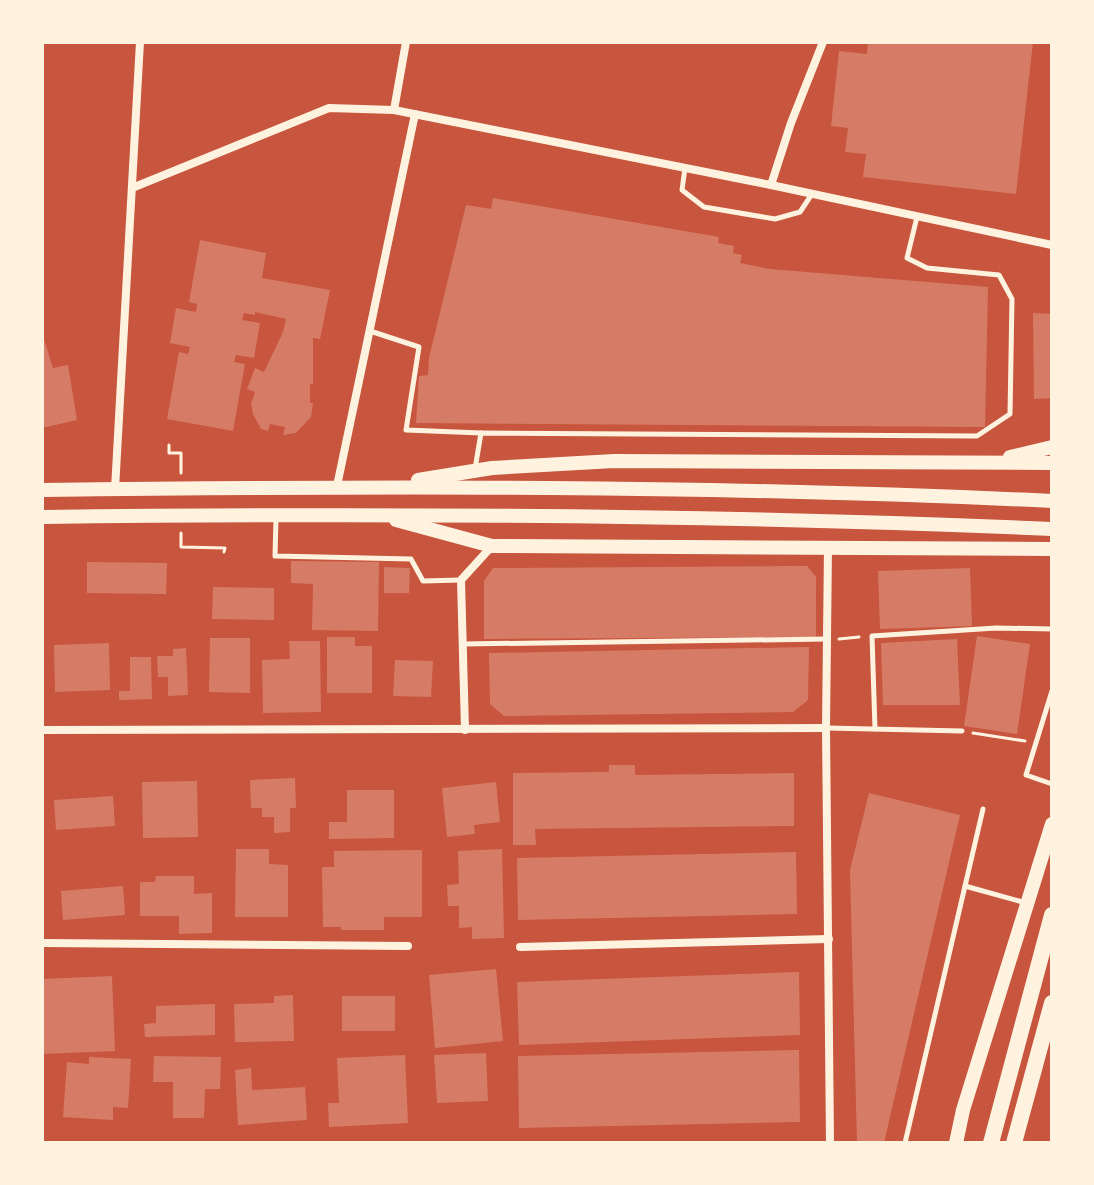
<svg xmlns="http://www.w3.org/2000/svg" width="1094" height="1185" viewBox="0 0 1094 1185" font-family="Figtree,sans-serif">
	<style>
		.building { fill: #d67c66 }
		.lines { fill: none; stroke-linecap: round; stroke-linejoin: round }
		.path { stroke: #fff3e0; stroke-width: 3 }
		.service { stroke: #fff3e0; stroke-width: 5 }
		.minor { stroke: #fff3e0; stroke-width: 8 }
		.secondary { stroke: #fff3e0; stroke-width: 14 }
		.trunk { stroke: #fff3e0; stroke-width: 16 }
	</style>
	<rect width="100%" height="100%" fill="#c8553d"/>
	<g class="building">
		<polygon points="868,42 1033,42 1016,194 863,177 866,154 845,152 848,128 831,126 839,51 867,54"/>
		<polygon points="493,198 719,237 718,243 734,246 733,253 742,255 740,263 770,269 988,287 985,427 416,423 419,376 428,375 429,358 466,205 491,209"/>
		<polygon points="200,240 266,253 262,278 330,290 320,339 313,338 313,384 310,384 310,403 313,403 311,417 296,433 283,435 285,427 270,424 268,431 261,429 253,414 251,404 255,392 247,389 255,368 264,372 283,332 286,319 255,312 255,315 244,313 242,320 260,323 254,358 236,355 234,362 245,364 233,431 167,419 179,352 188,354 190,347 170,343 176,308 196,312 197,304 189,302"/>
		<polygon points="1033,313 1052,314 1052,398 1034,399"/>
		<polygon points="42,333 53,368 68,365 77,420 42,428"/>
		<polygon points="291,561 379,562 378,631 312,630 313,584 291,583"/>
		<polygon points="87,562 167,563 166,594 87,593"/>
		<polygon points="807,566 816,577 816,637 484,639 484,581 493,568"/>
		<polygon points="384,567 410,568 409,593 384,593"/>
		<polygon points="970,568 972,626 880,629 878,571"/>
		<polygon points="213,587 274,588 274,620 212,619"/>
		<polygon points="977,636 1030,644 1017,734 964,726"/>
		<polygon points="327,637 355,637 355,646 372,646 372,693 327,693"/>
		<polygon points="210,638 250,638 250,693 209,692"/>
		<polygon points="957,639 960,705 883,705 881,643"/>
		<polygon points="289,641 320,641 321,712 263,713 262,660 290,659"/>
		<polygon points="109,643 110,690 55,692 54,645"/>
		<polygon points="809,647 808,700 793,712 504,716 490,704 489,653"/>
		<polygon points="186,648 188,695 168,696 168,677 158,677 157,656 173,656 173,649"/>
		<polygon points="130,657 151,657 152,699 119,700 119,691 130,691"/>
		<polygon points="395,660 433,661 431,697 393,696"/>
		<polygon points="609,765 635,765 635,775 794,773 794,826 535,829 536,845 513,845 513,773 609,772"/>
		<polygon points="295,778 296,808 290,808 290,832 274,833 274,817 262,817 262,808 251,808 250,780"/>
		<polygon points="197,781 198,837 143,838 142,782"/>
		<polygon points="496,782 500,822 474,825 475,834 447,837 442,788"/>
		<polygon points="347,790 394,790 394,838 329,839 329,822 347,822"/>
		<polygon points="869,793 960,815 884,1143 857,1143 850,870"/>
		<polygon points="113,796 115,826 56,830 54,800"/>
		<polygon points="236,849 269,849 269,864 288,865 288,917 235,917"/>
		<polygon points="502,849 504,938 472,939 472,927 459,928 459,906 448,906 447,885 459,884 458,851"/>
		<polygon points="422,850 422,917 384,917 384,930 341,930 341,927 323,927 322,867 334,867 334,851"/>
		<polygon points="796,852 797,914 518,920 517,858"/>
		<polygon points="156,876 194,876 194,894 212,893 212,933 179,934 179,916 140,916 140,882 155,882"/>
		<polygon points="123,886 125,915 63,920 61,891"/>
		<polygon points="496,969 503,1041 435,1048 429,975"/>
		<polygon points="799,972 800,1035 519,1045 517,982"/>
		<polygon points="112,976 115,1051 42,1054 42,979"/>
		<polygon points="293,995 294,1041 235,1042 234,1004 274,1003 274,996"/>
		<rect x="342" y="996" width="53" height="35"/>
		<polygon points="215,1004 215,1035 145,1037 144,1024 156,1023 156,1006"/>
		<polygon points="799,1050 800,1122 519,1128 518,1056"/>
		<polygon points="486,1053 488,1101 437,1103 434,1055"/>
		<polygon points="405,1055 408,1123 329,1127 328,1103 339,1103 337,1058"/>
		<polygon points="154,1056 221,1057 220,1089 205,1089 204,1118 173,1118 173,1082 153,1082"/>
		<polygon points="89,1057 131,1059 128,1108 113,1107 113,1120 63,1117 67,1062 89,1064"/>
		<polygon points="251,1068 252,1090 305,1087 307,1120 238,1125 235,1070"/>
	</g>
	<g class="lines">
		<g class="path">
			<polyline points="169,445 169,453 181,453 181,473"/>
			<polyline points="181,533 181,547 225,548 224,552"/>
			<polyline points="839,639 859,637"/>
			<polyline points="973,733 1025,741"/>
		</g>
		<g class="service">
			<polyline points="685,168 682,190 704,207 775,219 800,212 812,194"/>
			<polyline points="370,331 419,347 406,430 481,433"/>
			<polyline points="475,469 481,433 977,436 1010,414 1012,299 999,275 927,268 907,258 917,217"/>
			<polyline points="276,519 275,556 411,559 423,581 460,580"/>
			<polyline points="464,644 827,639"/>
			<polyline points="1052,691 1026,775 1052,784"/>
			<polyline points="827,728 962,731"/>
			<polyline points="875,729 872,636 996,628 1052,629"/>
			<polyline points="965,886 1026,903"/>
			<polyline points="905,1143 983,809"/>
		</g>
		<g class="minor">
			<polyline points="394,110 406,42"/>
			<polyline points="771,185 791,123 823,42"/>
			<polyline points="132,188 329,108 394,110 771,185 1052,245"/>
			<polyline points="337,486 415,114"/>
			<polyline points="115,489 140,42"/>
			<polyline points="828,547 826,728 830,1143"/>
			<polyline points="42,730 826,728"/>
			<polyline points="465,730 461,580 492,546"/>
			<polyline points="42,943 408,946"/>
			<polyline points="520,947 829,939"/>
		</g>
		<g class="secondary">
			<polyline points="1010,457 1052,447"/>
			<polyline points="418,480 492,468 614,461 1052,463"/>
			<path d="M42 490C379 486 716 485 1052 501"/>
			<path d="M42 517C379 513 716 514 1052 529"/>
			<polyline points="396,520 492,546 1052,549"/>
			<polyline points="956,1143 963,1110 1052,824"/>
		</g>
		<g class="trunk">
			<polyline points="991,1143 1052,915"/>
			<polyline points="1014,1143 1052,1003"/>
		</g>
	</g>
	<rect width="1094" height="1185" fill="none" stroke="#fff3e0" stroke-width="88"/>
</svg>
